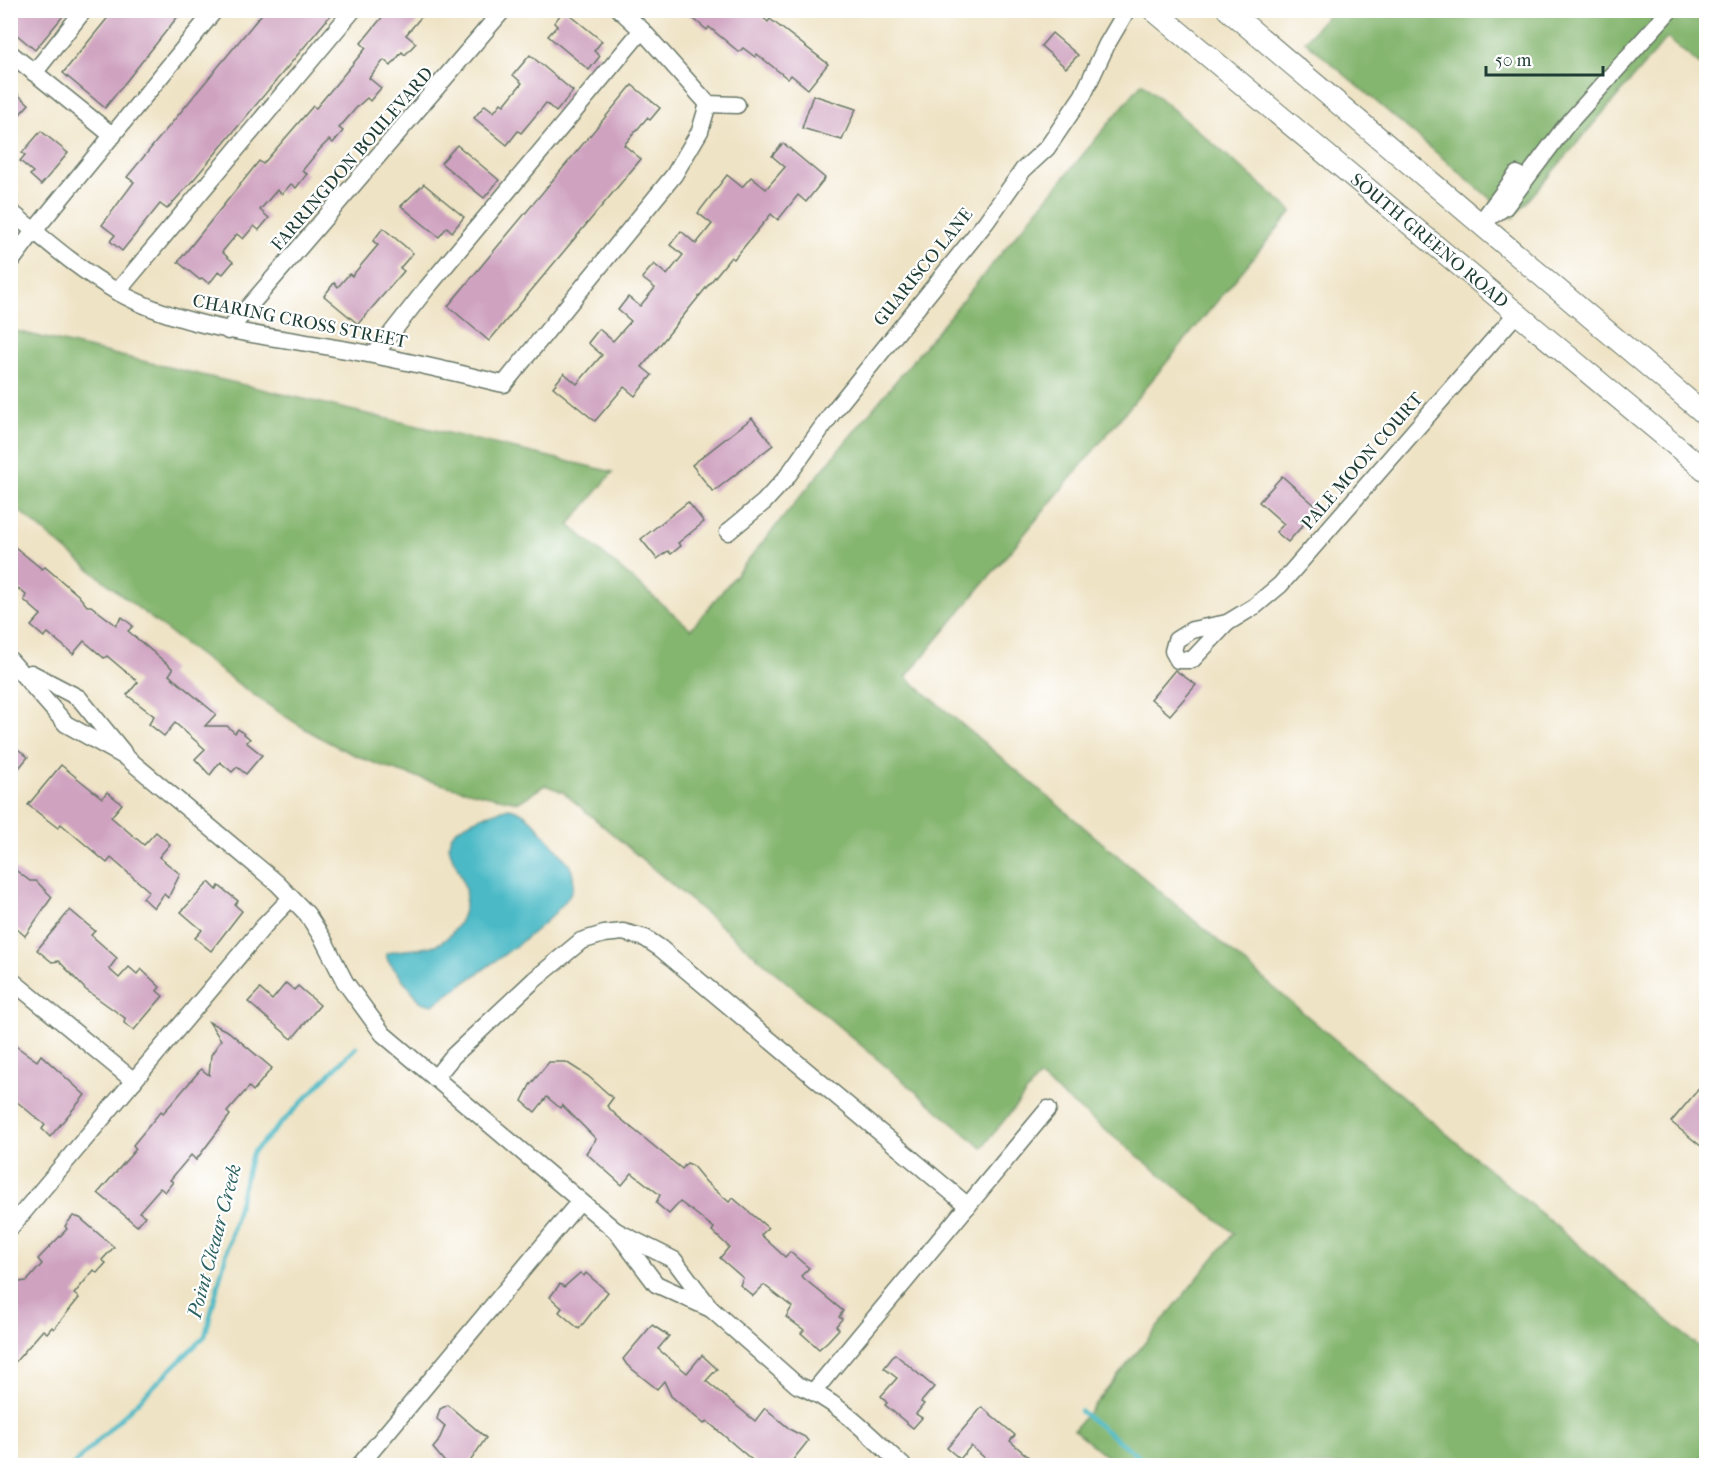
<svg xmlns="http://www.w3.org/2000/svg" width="1717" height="1476" viewBox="0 0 1717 1476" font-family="'IM FELL French Canon',serif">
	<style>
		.forest { fill: #85b670; stroke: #527a52; stroke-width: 1.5 }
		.water { fill: #4cbac6; stroke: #367c7d; stroke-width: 1.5 }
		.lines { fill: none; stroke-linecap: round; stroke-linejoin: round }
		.stream { stroke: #4cbac6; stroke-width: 4.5 }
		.building { fill: #cfa2c0 }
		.minor-casing { stroke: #687767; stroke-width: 19 }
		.major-casing { stroke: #687767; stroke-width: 23 }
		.minor { stroke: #fff; stroke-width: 16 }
		.major { stroke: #fff; stroke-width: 21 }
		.labels { text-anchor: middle; stroke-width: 4.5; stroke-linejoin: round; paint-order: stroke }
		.street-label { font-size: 18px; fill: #1f3d34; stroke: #fff }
		.water-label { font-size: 20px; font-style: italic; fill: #2c6260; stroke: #fff }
	</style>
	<rect width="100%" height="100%" fill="#fff"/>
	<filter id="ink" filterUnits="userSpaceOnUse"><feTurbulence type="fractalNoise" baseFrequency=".0167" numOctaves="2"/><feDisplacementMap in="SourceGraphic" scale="12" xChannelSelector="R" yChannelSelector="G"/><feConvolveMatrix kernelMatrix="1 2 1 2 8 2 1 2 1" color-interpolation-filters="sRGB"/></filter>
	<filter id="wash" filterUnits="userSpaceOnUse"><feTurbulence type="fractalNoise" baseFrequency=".008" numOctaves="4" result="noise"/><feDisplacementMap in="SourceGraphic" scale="24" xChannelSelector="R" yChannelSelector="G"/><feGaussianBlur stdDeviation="1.35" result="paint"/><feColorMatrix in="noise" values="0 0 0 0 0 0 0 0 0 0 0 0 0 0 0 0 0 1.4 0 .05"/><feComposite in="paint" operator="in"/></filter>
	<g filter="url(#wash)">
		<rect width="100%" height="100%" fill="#efe3c5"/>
		<g class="forest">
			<polygon points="1331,11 1706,11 1706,70 1667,38 1513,218 1305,41"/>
			<path d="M1142 83 1292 211 906 677 1706 1353V1465H1117L1074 1430 1234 1233 1039 1077 982 1148 563 792 545 785 519 802C465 792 383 771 336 746 291 723 251 693 210 663 141 612 76 559 11 504V330L613 472 569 525 691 629Z"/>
		</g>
		<path class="water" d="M509 808C529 811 541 832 554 846 564 858 576 868 573 886 568 917 462 983 433 1005L421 1002 388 961 386 954C403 947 423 952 440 943 450 937 456 929 461 919 487 859 392 841 509 808Z"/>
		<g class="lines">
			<g class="stream">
				<polyline points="1080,1411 1151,1466"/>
				<polyline points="72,1466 205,1336 252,1153 356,1047"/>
			</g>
		</g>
		<g id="blocks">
			<g class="building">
				<polygon points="10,10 68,10 35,50 10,29"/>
				<polygon points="114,10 183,10 105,108 63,73"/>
				<polygon points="265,10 335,10 195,178 167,209 160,204 122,251 110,241 115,235 102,225 134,182 127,177"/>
				<polygon points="388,10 427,10 406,35 416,43 405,55 402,52 391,66 384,60 369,78 381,88 370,101 367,98 358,106 339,128 343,131 333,143 329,140 320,149 302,171 307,174 296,188 291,184 282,194 277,190 260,210 269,218 259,230 254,226 243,239 237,234 222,252 233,262 223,274 219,271 209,284 202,278 200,280 178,262 259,161 263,164 313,106 316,108 366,48 361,43"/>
				<polygon points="564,10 602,41 594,51 600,56 589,70 548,36 557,26 554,23"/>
				<polygon points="683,10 754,10 768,22 770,19 828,64 808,89 791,75 788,79 757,54 755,57 743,48 739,52 709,27 707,30"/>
				<polygon points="1052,33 1078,55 1066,68 1041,46"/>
				<polygon points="530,55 573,91 556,112 546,103 521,133 518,131 507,145 474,118 485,105 494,112 501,103 504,105 522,83 513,75"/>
				<polygon points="632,85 660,108 650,120 647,118 624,145 641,159 489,341 448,306"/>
				<polygon points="10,88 29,104 10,125"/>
				<polygon points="813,95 856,109 842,140 802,128"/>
				<polygon points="41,131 68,153 41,185 30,175 33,172 20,161 25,155 22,153"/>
				<polygon points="783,143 825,178 806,202 798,195 778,220 771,214 734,259 731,257 642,367 652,375 635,396 624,387 595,421 553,387 564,373 577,384 602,355 588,343 599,329 613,341 631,321 618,310 628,297 640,306 655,288 642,278 654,264 667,275 683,255 670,245 681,231 696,244 712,224 698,213 727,175 742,187 751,177 766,189 785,167 772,156"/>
				<polygon points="457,145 499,180 484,198 441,163"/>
				<polygon points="424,184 464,217 452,232 447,227 439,237 401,206"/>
				<polygon points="383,228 413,253 400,268 404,271 358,324 324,296 334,283 338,287 349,274 352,276 378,245 373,241"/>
				<polygon points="752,418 773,445 713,492 692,465"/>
				<polygon points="1282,476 1318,508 1288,542 1276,532 1284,524 1259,502"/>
				<polygon points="688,502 704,522 678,543 681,546 671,554 668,551 657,559 641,539"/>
				<polygon points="10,543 42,569 45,567 78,595 87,606 91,606 116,625 122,617 133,626 128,631 173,669 169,675 216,714 205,726 227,726 235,733 238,729 250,739 246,742 262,755 246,774 237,767 232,772 220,762 210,775 208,773 195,759 205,749 175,723 164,736 149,724 154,716 127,695 138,682 107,656 104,658 84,641 73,654 48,633 44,637 31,626 41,615 24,600 26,595 10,582"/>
				<polygon points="1175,670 1196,685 1170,715 1151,699"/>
				<polygon points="10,743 28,757 10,779"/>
				<polygon points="61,765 102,798 107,792 122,804 111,817 144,845 156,832 170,844 159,857 180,874 168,898 164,894 154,908 143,898 149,891 111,858 107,863 61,824 58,828 28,805"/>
				<polygon points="10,866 30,881 36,881 52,897 25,936 10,923"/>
				<polygon points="209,882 217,890 219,886 238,901 235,905 242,911 211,951 195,938 202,930 181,912"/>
				<polygon points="70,910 95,931 91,935 117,958 109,969 119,978 129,967 137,974 141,969 160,987 157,991 163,996 134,1030 124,1023 125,1018 86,990 59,961 52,962 37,950"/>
				<polygon points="286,983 294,990 298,986 320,1005 292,1039 248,1002 260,989 272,1000"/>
				<polygon points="209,1022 229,1032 272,1068 253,1091 249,1087 227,1112 230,1115 196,1160 191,1155 170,1180 173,1182 165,1192 160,1188 139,1212 145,1216 137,1226 98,1193 136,1149 133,1145 161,1111 163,1113 173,1102 201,1069 209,1075 211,1055 221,1040"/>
				<polygon points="10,1042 37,1061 41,1055 85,1095 50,1137 42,1129 45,1125 10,1096"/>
				<polygon points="549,1062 566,1062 588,1076 613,1098 607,1106 616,1115 682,1169 687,1163 692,1165 706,1182 729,1202 733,1198 768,1228 761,1235 785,1257 790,1252 809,1268 801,1276 843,1311 839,1317 842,1319 836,1326 839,1329 828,1341 819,1349 801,1333 804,1330 786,1317 792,1307 764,1285 753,1296 740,1285 743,1278 720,1258 729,1247 712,1231 714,1228 695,1213 680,1202 669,1214 656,1203 660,1195 632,1173 622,1185 586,1153 596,1139 562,1105 560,1108 547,1097 535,1112 522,1101 530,1085"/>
				<polygon points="1707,1079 1707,1151 1671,1122"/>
				<polygon points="73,1216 80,1218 114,1247 102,1260 106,1263 97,1273 94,1270 74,1294 79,1298 54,1329 52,1327 47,1333 43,1330 10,1368 10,1293 19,1282 27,1281 42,1264 38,1259 67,1229 65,1226"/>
				<polygon points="580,1273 584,1276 586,1273 608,1292 579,1329 559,1312 562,1308 550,1297 560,1284 564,1287"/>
				<polygon points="652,1325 669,1336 658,1349 687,1373 702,1355 717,1369 706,1381 744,1412 755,1421 765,1408 791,1430 805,1437 808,1441 788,1466 759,1466 707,1421 704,1424 671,1396 664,1381 657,1389 627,1365 623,1359"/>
				<polygon points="895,1354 934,1387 921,1402 924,1404 916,1414 922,1418 913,1428 885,1405 887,1403 881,1396 897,1378 884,1368"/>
				<polygon points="448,1405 486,1438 467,1466 448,1466 433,1448 438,1442 445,1426 437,1419 440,1409"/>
				<polygon points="982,1407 1015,1435 1010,1441 1039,1466 994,1466 971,1446 960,1459 947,1448"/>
			</g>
		</g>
	</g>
	<g filter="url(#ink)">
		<use href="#blocks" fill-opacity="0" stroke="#687767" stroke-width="1.5"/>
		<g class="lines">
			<g class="minor-casing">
				<g id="minor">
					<polyline points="620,10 642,30 708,104"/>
					<polyline points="10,53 113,136"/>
					<polyline points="34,73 84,10"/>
					<polyline points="708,104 737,105"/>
					<path d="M10 211C44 239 78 269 116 291 183 329 261 334 335 348 392 357 448 371 504 384L674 175 700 131 708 104"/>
					<polyline points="1484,218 1517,174"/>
					<polyline points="1480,224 1505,207 1565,127 1670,10"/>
					<polyline points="10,263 34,231 215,10"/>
					<polyline points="117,292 353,10"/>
					<polyline points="228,331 503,10"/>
					<polyline points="375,354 426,289 642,30"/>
					<polyline points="728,532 764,502 786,478 833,412 986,222 1023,170 1047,148 1083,95 1107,44 1127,10"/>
					<polyline points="1227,623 1255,606 1280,585 1516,314"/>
					<polygon points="1227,623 1192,660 1178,660 1173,651 1176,640 1192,630"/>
					<polyline points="10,660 66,724 127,758 277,883 307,914 323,939 345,982 383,1034 616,1231 656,1284 711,1309"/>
					<polyline points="31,673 79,698 123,752"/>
					<polyline points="10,979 134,1081"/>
					<polyline points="435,1078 453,1056 534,980 581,941 604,934 623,932 645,938 660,948 968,1206"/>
					<polyline points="10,1228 264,926 291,898"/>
					<path d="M616 1231 674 1260 711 1309 797 1385C838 1400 871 1437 903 1466"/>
					<polyline points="814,1391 1048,1109"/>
					<polyline points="359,1466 580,1201"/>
				</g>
			</g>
			<g class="major-casing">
				<g id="major">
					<path id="s1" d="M1153 10 1706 471"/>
					<polyline points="1228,10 1706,415"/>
				</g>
			</g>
			<use href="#minor" class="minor"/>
			<use href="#major" class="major"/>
		</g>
	</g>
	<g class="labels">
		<g class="street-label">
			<text transform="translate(352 159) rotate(-49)" y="6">FARRINGDON BOULEVARD</text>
			<text dy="6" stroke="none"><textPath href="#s1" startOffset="360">SOUTH GREENO ROAD</textPath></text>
			<text transform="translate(923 267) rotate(-51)" y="6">GUARISCO LANE</text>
			<text transform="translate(300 321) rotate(11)" y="6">CHARING CROSS STREET</text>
			<text transform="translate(1362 461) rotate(-49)" y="6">PALE MOON COURT</text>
		</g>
		<g class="water-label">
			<text transform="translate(214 1241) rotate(-75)" y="7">Point Cleaar Creek</text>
		</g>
	</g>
	<rect width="1717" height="1476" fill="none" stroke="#fff" stroke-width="36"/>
	<path d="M1486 66v9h117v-9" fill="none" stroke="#1f3d34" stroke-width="3"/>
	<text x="1495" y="66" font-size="18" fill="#1f3d34" stroke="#ffffff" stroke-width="4.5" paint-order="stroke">50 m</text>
</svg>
